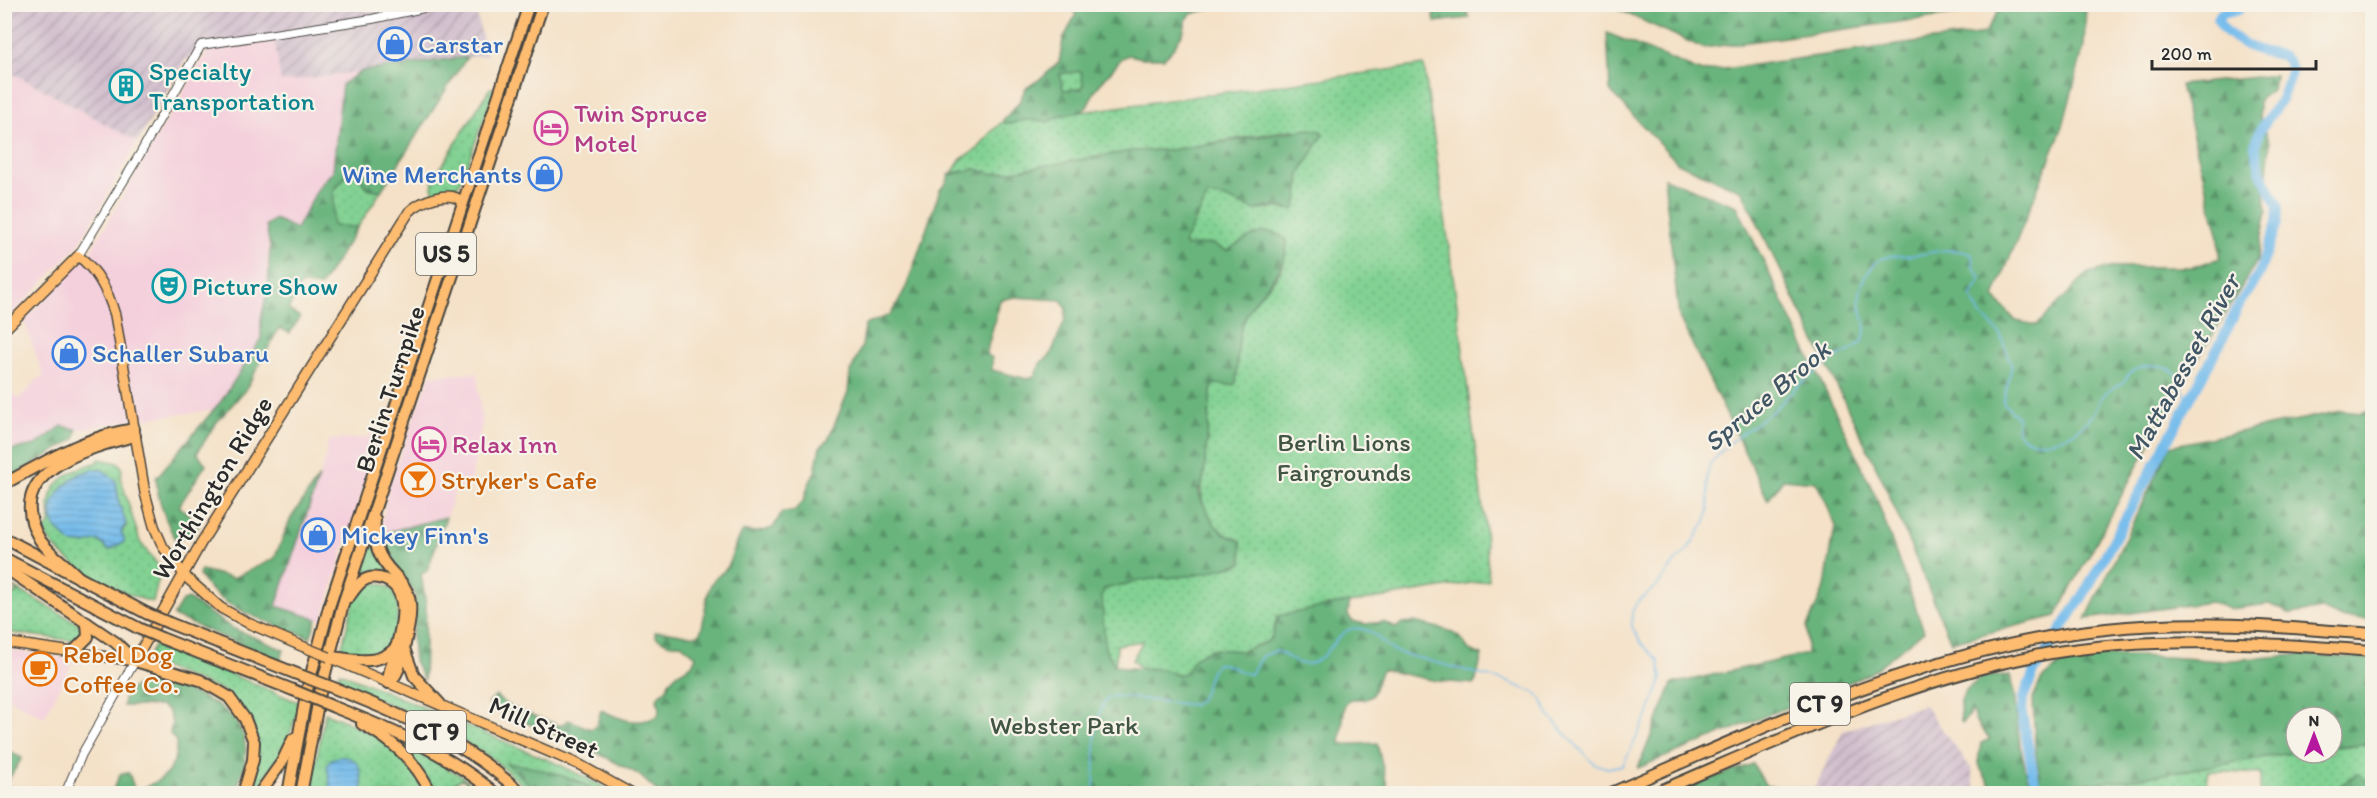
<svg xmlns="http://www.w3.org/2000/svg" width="2377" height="798" viewBox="0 0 2377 798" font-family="Itim,sans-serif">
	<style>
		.built { fill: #f4cfdc }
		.industrial { fill: url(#industrial-furrows) }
		.grass { fill: url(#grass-dots); stroke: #567e5f; stroke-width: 1.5; fill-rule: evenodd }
		.forest { fill: url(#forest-firs); stroke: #4a7054; stroke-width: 1.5; fill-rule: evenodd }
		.water { fill: url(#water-rules); stroke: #50748c; stroke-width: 1.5 }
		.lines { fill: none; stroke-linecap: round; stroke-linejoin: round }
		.stream { stroke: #74bcec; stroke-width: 1.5 }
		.river { stroke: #74bcec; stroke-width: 10 }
		.minor-casing { stroke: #494642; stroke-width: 10 }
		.major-casing { stroke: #494642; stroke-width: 12 }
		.highway-casing { stroke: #494642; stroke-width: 14 }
		.minor { stroke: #fff; stroke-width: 8 }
		.major { stroke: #fdbc6f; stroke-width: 9 }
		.highway { stroke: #fdbc6f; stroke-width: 10 }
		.major-bridge-casing { stroke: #494642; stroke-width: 12; stroke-linecap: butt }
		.highway-bridge-casing { stroke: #494642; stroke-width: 14; stroke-linecap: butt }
		.major-bridge { stroke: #fdbc6f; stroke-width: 9 }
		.highway-bridge { stroke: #fdbc6f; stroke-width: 10 }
		.labels { text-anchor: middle; stroke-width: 4.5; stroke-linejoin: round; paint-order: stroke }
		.shield { fill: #f7f3e8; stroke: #686764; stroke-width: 1.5 }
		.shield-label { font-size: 24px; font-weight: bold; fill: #2b2b2b }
		.shop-label { font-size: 26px; fill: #366cbe; stroke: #f7f3e8; text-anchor: start }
		.culture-label { font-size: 26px; fill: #0d838f; stroke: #f7f3e8; text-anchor: start }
		.hotel-label { font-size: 26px; fill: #b23c85; stroke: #f7f3e8; text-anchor: start }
		.street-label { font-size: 26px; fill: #2b2b2b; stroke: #f7f3e8 }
		.park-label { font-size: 26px; fill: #415545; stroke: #f7f3e8 }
		.food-label { font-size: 26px; fill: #c56008; stroke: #f7f3e8; text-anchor: start }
		.water-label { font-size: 27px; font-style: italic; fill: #415665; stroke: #f7f3e8 }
	</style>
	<defs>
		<pattern id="industrial-furrows" width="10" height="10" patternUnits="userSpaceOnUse" patternTransform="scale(1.5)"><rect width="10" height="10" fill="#d0bdcc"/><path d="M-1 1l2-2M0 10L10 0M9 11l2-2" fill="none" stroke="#a99aa6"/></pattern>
		<pattern id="grass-dots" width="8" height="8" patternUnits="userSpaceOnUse" patternTransform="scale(1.5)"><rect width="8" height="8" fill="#82d293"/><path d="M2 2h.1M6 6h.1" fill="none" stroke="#70b47f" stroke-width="1.8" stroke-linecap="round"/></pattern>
		<pattern id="forest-firs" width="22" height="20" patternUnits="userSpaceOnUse" patternTransform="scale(1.5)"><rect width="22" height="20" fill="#69b47d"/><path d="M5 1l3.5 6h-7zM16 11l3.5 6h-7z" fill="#579367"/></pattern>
		<pattern id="water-rules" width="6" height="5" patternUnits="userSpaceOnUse" patternTransform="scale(1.5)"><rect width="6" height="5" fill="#74bcec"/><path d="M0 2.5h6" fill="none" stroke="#5f99bf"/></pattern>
	</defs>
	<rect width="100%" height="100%" fill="#f7f3e8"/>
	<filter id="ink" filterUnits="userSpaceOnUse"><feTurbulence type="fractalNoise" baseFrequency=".0167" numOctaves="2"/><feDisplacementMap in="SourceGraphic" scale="12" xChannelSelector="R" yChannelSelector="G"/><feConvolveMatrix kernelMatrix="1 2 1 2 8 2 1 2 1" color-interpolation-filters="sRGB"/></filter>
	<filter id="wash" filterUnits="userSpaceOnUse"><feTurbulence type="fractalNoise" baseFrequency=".008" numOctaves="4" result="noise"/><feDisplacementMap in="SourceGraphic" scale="24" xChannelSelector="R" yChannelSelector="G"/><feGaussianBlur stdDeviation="1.35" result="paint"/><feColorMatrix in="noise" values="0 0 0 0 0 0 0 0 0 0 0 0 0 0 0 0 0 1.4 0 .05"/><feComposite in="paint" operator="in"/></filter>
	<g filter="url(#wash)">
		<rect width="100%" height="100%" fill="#f4e1c7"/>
		<g class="built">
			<polygon points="274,38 281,82 362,71 342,84 333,171 319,187 296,229 275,219 269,230 268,289 261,319 261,339 252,354 214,410 122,421 81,430 62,426 36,445 5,451 4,384 19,399 38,379 44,377 24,321 91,251 208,50 215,46"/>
			<polygon points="4,71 24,79 136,141 139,140 79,244 5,322"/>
			<polygon points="477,373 482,425 469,488 456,488 446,517 383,533 382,523 389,484 430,376"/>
			<polygon points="374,430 379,437 322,620 275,606 325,461 328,440 368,438"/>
			<polygon points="4,649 74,660 44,717 5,697"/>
		</g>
		<g class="industrial">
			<polygon points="4,5 475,5 486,55 281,82 274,38 215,46 185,60 139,140 136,141 24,79 5,71"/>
			<polygon points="1924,705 1971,768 1976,793 1812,793 1843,731"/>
		</g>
		<g class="grass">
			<path d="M1424 65 1460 327 1484 518 1489 580 1349 603 1277 617 1272 637 1267 642 1242 651 1211 649 1194 658 1187 672 1180 675 1173 674 1163 669 1141 668 1132 660 1143 641 1117 645 1115 675 1153 694 1308 661 695 794 1104 647 1102 596 1104 589 1143 580 1197 575 1221 568 1235 566 1242 563 1241 541C1236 537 1232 538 1227 535 1208 525 1197 499 1203 479L1211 391 1213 384 1233 385C1236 363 1236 336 1246 316 1254 297 1279 280 1284 262 1286 255 1285 246 1285 238 1264 230 1245 238 1227 251L1212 244 1186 246 1184 243 1207 196C1224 194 1239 204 1254 209 1265 213 1270 204 1287 210L1298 199 1300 173 1323 135 1290 130 1171 150 1132 151 994 174 975 169 952 173 961 159 978 149 989 134 1003 121 1011 124 1023 120 1051 121 1062 115 1081 112Z"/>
			<polygon points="1081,71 1083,84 1081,89 1063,90 1060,74"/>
			<polygon points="490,88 495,89 461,181 453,191 435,193 432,188 433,180"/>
			<polygon points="354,172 368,188 381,191 358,227 333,226 334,191 348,173"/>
			<path d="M99 459 119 463 122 468 121 479 140 542 161 569 153 602C123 596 55 561 44 530L50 524C50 516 48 507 50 499 54 477 80 467 99 462ZM96 469H100L116 482 119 503 126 526 121 532 124 538 121 544 109 550 98 540 85 544 71 543 56 528 52 519 56 497 78 475Z"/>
			<polygon points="371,537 391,576 389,579 364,575 357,577"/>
			<path d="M369 583C400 581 400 605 396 628 394 639 393 650 381 655 369 661 352 654 341 650L356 592Z"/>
			<polygon points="13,587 78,623 82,627 81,637 77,641 5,632 5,597 18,593"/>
			<path d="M156 643 300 703C290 741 277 761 255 793H246L257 741 224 691 150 662 149 655Z"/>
			<polygon points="339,672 558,764 616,793 602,793 578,781 507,763 539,793 532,793 493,759 423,718 336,683"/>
			<path d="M325 713C356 725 396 742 414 772 418 779 421 786 424 793L310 794Z"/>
			<polygon points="397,740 462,776 480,793 462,779 450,785 448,793 435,793 397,743"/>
			<polygon points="2364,745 2372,753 2372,787 2358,773 2330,793 2259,793 2261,774 2209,771 2205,793 2052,794 2051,792 2066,785 2126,780 2296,752 2332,753 2332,747"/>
		</g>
		<g class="forest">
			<polygon points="1972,4 1973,12 1703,48 1608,5"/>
			<path d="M1054 5H1223L1191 14 1186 20 1184 31 1172 50 1164 58H1142L1129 55 1122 58 1096 89 1087 107 1081 112 1062 115 1051 121 1023 120 1011 124 1004 123 1003 120 1018 104 1026 88 1042 78 1059 62 1063 40 1076 14 1071 8ZM1081 71 1083 84 1082 89 1063 90 1060 74Z"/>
			<polygon points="1432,5 1467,5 1469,18 1435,22"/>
			<polygon points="2002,5 2086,5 2084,46 2063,126 1994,297 2016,321 2037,325 2088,273 2114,267 2193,267 2220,258 2219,237 2180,85 2275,75 2273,89 2259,100 2259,116 2270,142 2265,193 2267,211 2257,261 2169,408 2056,616 1951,642 1883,481 1742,191 1678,163 1610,91 1607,33 1702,72 1985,33"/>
			<path d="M467 57 381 191 368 188 354 172 348 173 334 191 333 226 358 227 320 287 301 284 288 310 300 317 290 333 279 328 246 389 216 423 197 453 206 464 179 506 200 524 192 534 175 539C165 519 158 501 156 478L222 400 261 339V319L268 289 270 247 266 225 275 219 296 229 319 187 333 171 342 84 362 71Z"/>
			<path d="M1310 129 1321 131 1323 135 1300 173 1298 199 1294 210 1273 206 1255 210 1222 197 1208 196 1184 243 1186 246 1212 244 1227 251C1244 239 1269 221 1287 241 1287 273 1260 288 1247 314 1236 334 1238 361 1236 383L1233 385 1213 384 1211 391 1204 476 1199 491 1201 500 1215 525 1226 535 1241 541 1242 563 1197 575 1143 580 1104 589 1102 596 1105 649 1115 665 1126 668 1163 669 1177 675 1187 672 1194 658 1211 649 1242 651 1267 642 1272 637 1278 616 1347 602 1349 604 1348 615 1352 621 1365 624 1383 622 1396 628 1402 623 1414 622 1447 630 1460 637 1469 650 1482 655 1475 684 1437 681 1384 670 1381 672 1372 696 1365 699H1350L1345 704 1340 743C1349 746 1367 743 1377 743L1388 790 1397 793H659L638 774 588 748 490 708 489 703 496 696C509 710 541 718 560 726L568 720 591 729 597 725 601 710C620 719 636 727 658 716L660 707 657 701 658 696 667 689 669 682 678 673 692 665 696 656 681 644C669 645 665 643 655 636V632C668 628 684 638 699 635 707 620 703 597 713 581 717 574 727 572 729 564 733 553 735 539 744 531L759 532 773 528 782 512 794 511 804 500 808 486 815 472 820 447 828 440 848 392 850 373 862 346 865 325 890 315 897 304 907 285 940 190 947 182 949 175 975 169 994 174 1132 151 1171 150ZM1015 297 1061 300 1066 308 1065 320 1050 356 1041 362 1034 377 1027 379 992 370V358L986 354 1000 300Z"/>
			<polygon points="1664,178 1737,206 1876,497 1924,631 1869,674 1638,768 1672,684 1807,654 1807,627 1825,586 1835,526 1826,502 1816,482 1783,479 1768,500 1679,317"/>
			<polygon points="2372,410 2372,619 2342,618 2322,609 2291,614 2269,604 2230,609 2211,602 2086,619 2170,446 2342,411 2361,413"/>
			<polygon points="62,426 77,429 75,439 5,481 4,451 36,445"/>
			<path d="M319 477 276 606 317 619 310 638C272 622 222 612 199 575L201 570 233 578 274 559 291 518Z"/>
			<polygon points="446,517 427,571 421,574 426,605 424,681 414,661 412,637 416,609 414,591 389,560 383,533"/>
			<polygon points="188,599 232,628 284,650 280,661 173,616 182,601"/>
			<path d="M2098 655 2168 657 2221 661 2295 655 2372 659V753L2364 745 2332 747V717H2296V752L2126 780 2066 785 2051 792 2052 793H1997C1983 773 1974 768 1981 743L1990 739 1975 720 1972 710 1963 723 1961 722 1960 703 1965 691 1983 676H2010L2014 693 2020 745 2028 779 2041 786 2035 748 2033 698 2041 680 2059 665Z"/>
			<path d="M147 680C186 690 252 705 245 758 244 770 239 782 235 793L188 794 174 790 161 793H111L121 773H129L135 791C161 782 178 772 176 741L170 734 172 723 168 710 160 706H123L125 692Z"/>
			<polygon points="5,750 22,758 5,785 23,793 5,793"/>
			<path d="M506 763C541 767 571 777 602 793H539Z"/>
			<polygon points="1753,764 1766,786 1814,789 1812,794 1672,794 1673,791"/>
			<polygon points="2359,773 2372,787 2372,793 2330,793"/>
		</g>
		<g class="water">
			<path d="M95 469 103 470 116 481 119 503 126 523 121 532 124 538V542L109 550 98 540 85 544 71 543C66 538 59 532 55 526 43 507 62 485 78 475 83 472 90 471 95 469Z"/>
			<path d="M339 757C363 755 361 776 363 793H328L330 782 327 766 331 759Z"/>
		</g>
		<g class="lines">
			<path class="stream" d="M1093 794C1098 767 1088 721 1108 698L1115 696 1194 705C1209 696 1204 675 1217 664 1228 662 1238 673 1250 674L1262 656 1276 651C1287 654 1292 664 1305 664 1332 665 1334 619 1366 630 1378 634 1384 647 1396 652L1505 681 1533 692 1540 697 1550 717 1594 764 1608 768 1623 765 1650 710 1662 678 1658 660 1641 643 1632 627V612L1637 602 1657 586 1676 561 1687 551 1706 521 1709 509 1707 477 1710 464 1729 443 1773 411 1799 385 1834 359 1853 349 1862 342C1873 319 1846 303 1870 270 1873 265 1877 260 1884 258 1894 254 1906 257 1916 255 1933 252 1957 246 1972 255L1973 266 1981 278 1971 298 1980 314 2000 334 2012 365 2003 403 2017 417 2018 433C2039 453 2076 436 2092 416 2097 410 2098 402 2103 396 2107 390 2116 388 2122 383 2125 380 2128 375 2131 372 2136 369 2143 367 2149 366 2175 362 2182 380 2187 401"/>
			<path class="river" d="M2037 794 2022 714 2023 698 2034 672 2086 591 2222 340 2240 303 2259 274 2277 223 2278 205 2260 171 2255 146 2260 130 2281 100 2292 70C2287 51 2273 55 2258 50 2246 46 2221 32 2218 19L2221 13 2239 9 2244 4"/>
		</g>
	</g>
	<g filter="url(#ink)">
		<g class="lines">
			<g class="minor-casing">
				<g id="minor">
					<polyline points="78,256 140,154 201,45 372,19 442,4"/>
					<polyline points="65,794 82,754 135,661"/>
				</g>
			</g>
			<g class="major-casing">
				<g id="major">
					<path d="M4 330 78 256C98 270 108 292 115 315L145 493 154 526 163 547 187 578 221 608 248 623 304 647"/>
					<path d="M4 642 135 661 201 543 409 212C420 201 451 188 463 203"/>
					<polyline points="333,659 580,765 632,794"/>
				</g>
			</g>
			<g class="highway-casing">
				<g id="highway">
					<path d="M4 484C51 459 81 438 134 429"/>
					<path d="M375 519C373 542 377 557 394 574 400 581 407 588 409 597 413 614 407 633 404 649 401 661 399 674 389 683"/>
					<polyline points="4,538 148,614"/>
					<polyline points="4,558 140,629"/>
					<polyline points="4,567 115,642 135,661 200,680 229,697 245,719 254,742 253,760 243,794"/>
					<path d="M80 579C68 565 51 556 40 540 0 472 87 448 135 436"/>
					<path d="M349 597C357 586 363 575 379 578 421 586 395 648 389 674V683"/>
					<polyline points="169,623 297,674"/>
					<polyline points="161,638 293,690"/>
					<polyline points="405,651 414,676 440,704"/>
					<polyline points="73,652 88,637 87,623"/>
					<path d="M329 657C353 658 378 668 396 647"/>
					<path d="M339 690C405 716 469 744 522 794"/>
					<path d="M334 707C392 730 448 753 496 794"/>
					<path d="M362 724C392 740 417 761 431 794"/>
					<polyline points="259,794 282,762 293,739"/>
					<polyline points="288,794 307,690 329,607 529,4"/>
					<polyline points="301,794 320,693 343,604 543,4"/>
					<path d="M1609 794C1771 725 1928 647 2106 629 2195 619 2283 627 2372 634"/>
					<path d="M1653 794C1783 739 1911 677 2051 653 2158 635 2265 643 2372 651"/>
				</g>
			</g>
			<use href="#minor" class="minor"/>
			<use href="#major" class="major"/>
			<use href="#highway" class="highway"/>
			<g class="major-bridge-casing">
				<polyline id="major-bridge" points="304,647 329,657"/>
			</g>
			<g class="highway-bridge-casing">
				<g id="highway-bridge">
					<polyline points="148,614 169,623"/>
					<polyline points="140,629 161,638"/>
					<polyline points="297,674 339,690"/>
					<polyline points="293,690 334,707"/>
				</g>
			</g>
			<use href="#major-bridge" class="major-bridge"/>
			<use href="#highway-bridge" class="highway-bridge"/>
		</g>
	</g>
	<defs>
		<g id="shop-ring" transform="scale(1.725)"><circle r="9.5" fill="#f7f3e8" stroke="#3f7fe0" stroke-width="1.5"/><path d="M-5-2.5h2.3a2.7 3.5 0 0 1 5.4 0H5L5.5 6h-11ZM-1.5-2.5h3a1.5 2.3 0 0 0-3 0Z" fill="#3f7fe0"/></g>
		<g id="building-ring" transform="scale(1.725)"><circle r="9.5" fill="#f7f3e8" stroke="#0f9aa8" stroke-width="1.5"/><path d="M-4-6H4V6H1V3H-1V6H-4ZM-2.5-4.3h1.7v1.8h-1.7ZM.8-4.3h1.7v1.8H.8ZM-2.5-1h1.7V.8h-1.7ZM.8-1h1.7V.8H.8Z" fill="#0f9aa8"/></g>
		<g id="hotel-ring" transform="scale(1.725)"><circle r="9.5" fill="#f7f3e8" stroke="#d1479c" stroke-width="1.5"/><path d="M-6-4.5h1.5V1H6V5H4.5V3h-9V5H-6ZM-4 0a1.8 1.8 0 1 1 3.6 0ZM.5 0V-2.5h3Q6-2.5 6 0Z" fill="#d1479c"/></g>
		<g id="theatre-ring" transform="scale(1.725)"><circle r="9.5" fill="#f7f3e8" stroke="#0f9aa8" stroke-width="1.5"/><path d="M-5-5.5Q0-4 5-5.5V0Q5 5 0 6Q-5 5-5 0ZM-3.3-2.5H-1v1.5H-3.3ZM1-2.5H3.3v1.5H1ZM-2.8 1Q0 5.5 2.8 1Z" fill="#0f9aa8"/></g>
		<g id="bar-ring" transform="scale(1.725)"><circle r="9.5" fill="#f7f3e8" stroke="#e8710a" stroke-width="1.5"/><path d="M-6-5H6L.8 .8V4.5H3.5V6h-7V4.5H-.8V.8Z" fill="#e8710a"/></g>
		<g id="cafe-ring" transform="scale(1.725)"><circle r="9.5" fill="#f7f3e8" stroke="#e8710a" stroke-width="1.5"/><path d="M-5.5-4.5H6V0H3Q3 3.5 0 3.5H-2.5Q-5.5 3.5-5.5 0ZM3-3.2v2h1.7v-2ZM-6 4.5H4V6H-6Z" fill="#e8710a"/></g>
	</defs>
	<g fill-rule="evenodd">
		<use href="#shop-ring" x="395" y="44"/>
		<use href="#building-ring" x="126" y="86"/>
		<use href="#hotel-ring" x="551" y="128"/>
		<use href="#shop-ring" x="545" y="174"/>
		<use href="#theatre-ring" x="169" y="286"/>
		<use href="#shop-ring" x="69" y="353"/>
		<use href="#hotel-ring" x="429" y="444"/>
		<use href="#bar-ring" x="418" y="480"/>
		<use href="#shop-ring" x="318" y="535"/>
		<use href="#cafe-ring" x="40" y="669"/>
	</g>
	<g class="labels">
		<g class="shield">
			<rect x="416" y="233" width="60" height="42" rx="4.5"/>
			<rect x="1790" y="683" width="60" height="42" rx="4.5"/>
			<rect x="406" y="711" width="60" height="42" rx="4.5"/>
		</g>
		<g class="shield-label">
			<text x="446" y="262">US 5</text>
			<text x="1820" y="712">CT 9</text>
			<text x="436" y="740">CT 9</text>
		</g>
		<g class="shop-label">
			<text x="418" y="53">Carstar</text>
			<text x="522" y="183" text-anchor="end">Wine Merchants</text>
			<text x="92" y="362">Schaller Subaru</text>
			<text x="341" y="544">Mickey Finn's</text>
		</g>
		<g class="culture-label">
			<text x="149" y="80">Specialty<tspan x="149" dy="30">Transportation</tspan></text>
			<text x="192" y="295">Picture Show</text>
		</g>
		<g class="hotel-label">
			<text x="574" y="122">Twin Spruce<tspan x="574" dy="30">Motel</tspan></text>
			<text x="452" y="453">Relax Inn</text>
		</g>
		<g class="street-label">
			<text transform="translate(390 389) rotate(-72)" y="9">Berlin Turnpike</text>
			<text transform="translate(212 488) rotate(-59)" y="9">Worthington Ridge</text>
			<text transform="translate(544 727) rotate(24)" y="9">Mill Street</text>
		</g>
		<g class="park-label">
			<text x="1344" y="451">Berlin Lions<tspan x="1344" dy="30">Fairgrounds</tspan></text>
			<text x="1064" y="734">Webster Park</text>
		</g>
		<g class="food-label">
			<text x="441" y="489">Stryker's Cafe</text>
			<text x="63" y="663">Rebel Dog<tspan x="63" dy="30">Coffee Co.</tspan></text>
		</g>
		<g class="water-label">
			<text transform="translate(2183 367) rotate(-61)" y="9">Mattabesset River</text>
			<text transform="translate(1767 396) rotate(-40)" y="9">Spruce Brook</text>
		</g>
	</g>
	<rect width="2377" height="798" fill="none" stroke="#f7f3e8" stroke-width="24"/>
	<g transform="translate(2314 735)"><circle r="28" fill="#f7f3e8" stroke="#a5a39c" stroke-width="1.5"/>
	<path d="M0-4.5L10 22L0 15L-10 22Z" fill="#b5179e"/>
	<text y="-9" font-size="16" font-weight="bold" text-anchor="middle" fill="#2b2b2b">N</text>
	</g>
	<path d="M2152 60v9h164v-9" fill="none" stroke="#2b2b2b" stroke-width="3"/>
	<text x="2161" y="60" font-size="18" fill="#2b2b2b" stroke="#f7f3e8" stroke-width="4.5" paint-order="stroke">200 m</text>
</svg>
